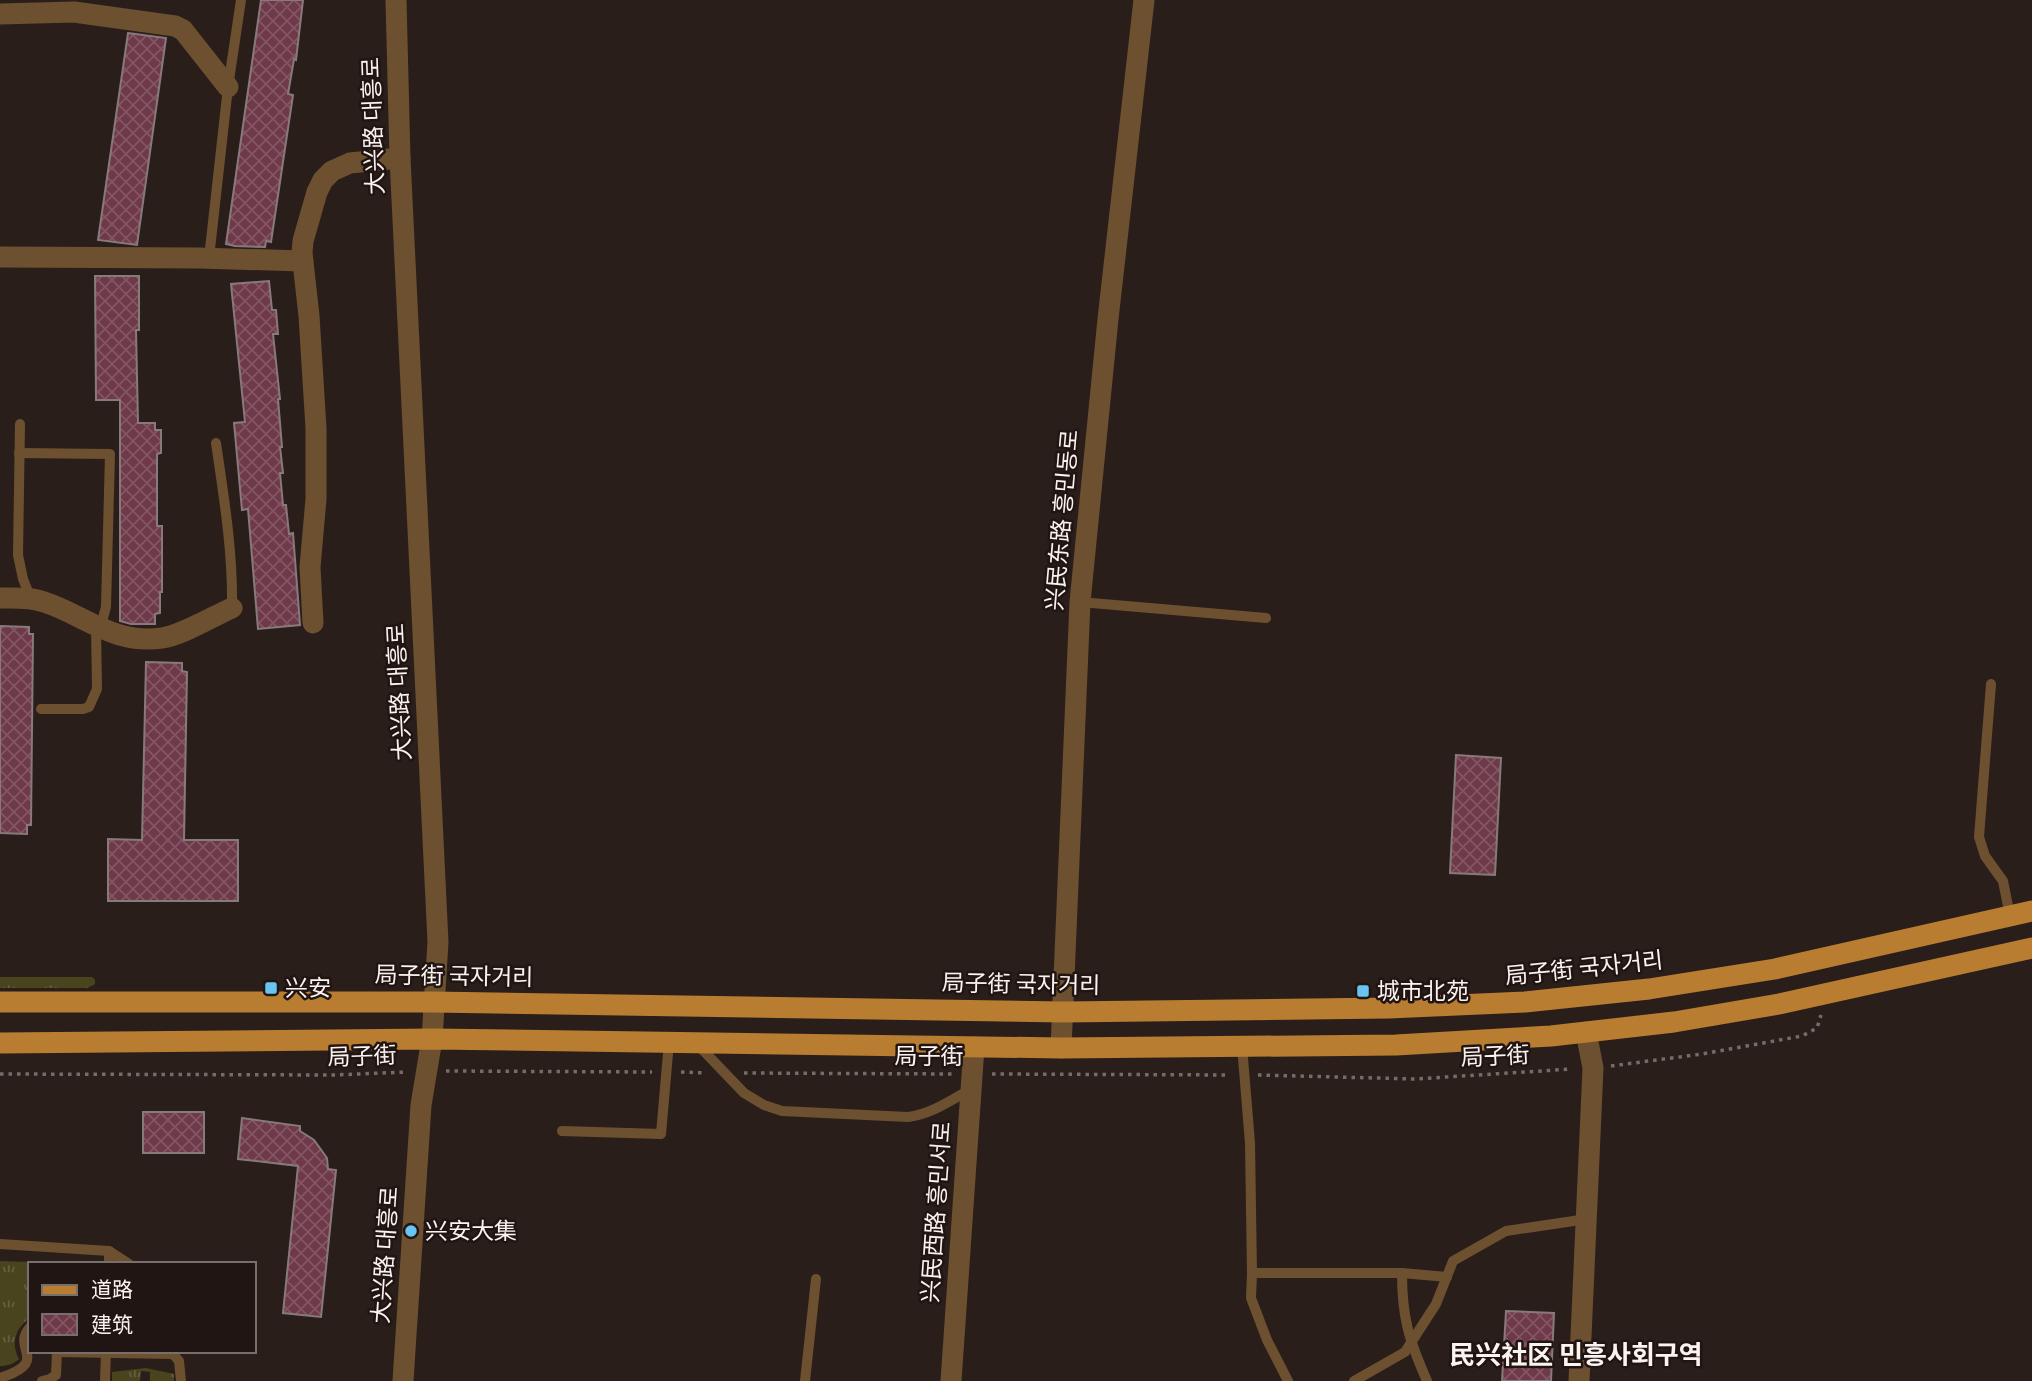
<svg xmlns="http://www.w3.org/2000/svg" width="2032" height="1381" viewBox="0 0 2032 1381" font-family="Cabin,'Noto Sans SC','Noto Sans KR',sans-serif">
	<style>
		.grass { fill: url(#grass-tufts) }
		.building { fill: url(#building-cross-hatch); stroke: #88797c; stroke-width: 2 }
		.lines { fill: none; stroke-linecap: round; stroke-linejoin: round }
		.path { stroke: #766b68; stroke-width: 3.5; stroke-dasharray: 3.5 5; stroke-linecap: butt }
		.service { stroke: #6d502f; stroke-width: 10 }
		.minor { stroke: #6d502f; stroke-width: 21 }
		.tertiary { stroke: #6d502f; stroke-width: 21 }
		.primary { stroke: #b87d31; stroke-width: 21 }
		.poi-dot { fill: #69c4f0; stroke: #201512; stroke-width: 2.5 }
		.labels { text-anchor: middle; stroke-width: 5; stroke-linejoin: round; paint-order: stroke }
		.street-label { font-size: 23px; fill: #fbf3f0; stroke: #201512 }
		.poi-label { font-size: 23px; fill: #fbf3f0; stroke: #201512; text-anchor: start }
		.quarter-label { font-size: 26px; font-weight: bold; fill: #fbf3f0; stroke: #201512 }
	</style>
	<defs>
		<pattern id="grass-tufts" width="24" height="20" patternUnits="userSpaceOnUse" patternTransform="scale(1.75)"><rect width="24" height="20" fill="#49441d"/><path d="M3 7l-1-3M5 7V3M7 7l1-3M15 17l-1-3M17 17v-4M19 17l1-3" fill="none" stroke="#645f3e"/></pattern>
		<pattern id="building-cross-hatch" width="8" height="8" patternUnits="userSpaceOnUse" patternTransform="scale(1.75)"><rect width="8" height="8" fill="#6e3948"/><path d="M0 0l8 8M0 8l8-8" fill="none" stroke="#845663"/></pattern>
	</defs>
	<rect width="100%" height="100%" fill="#2a1e1b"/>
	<g class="grass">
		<polygon points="0,977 92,977 95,980 95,984 87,988 0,988"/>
		<path d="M0 1261 93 1264H30V1318C16 1328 10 1342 19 1359 13 1364 8 1366 0 1366Z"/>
		<polygon points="146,1368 174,1374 174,1381 150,1381 150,1372 141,1371 140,1381 112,1381 112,1372"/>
	</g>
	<g class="building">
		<polygon points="261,0 303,0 296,60 294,59 288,94 293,95 271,242 266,241 265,247 235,246 226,244"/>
		<polygon points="128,33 166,38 137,245 98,240"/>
		<polygon points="95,276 139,276 139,330 136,330 138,423 155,423 155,430 161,430 161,453 157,454 157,526 162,526 162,592 160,592 160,613 155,614 155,624 131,624 120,621 120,400 96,400"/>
		<polygon points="269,281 272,310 276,310 278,334 273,334 280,399 278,399 282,447 280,447 283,473 280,473 283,505 286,505 289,534 293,533 300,625 258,629 248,509 242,510 234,423 245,422 231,284"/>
		<polygon points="0,626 29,627 29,634 33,634 31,825 27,825 27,834 0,833"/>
		<polygon points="146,662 182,663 182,671 187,672 184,840 238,840 238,901 108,901 108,839 142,840"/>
		<polygon points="1456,755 1501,758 1495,875 1450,873"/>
		<rect x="143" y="1112" width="61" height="41"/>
		<polygon points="242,1118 300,1126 300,1131 314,1140 327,1158 328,1169 336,1170 321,1317 283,1313 298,1166 238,1159"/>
		<polygon points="1506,1311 1554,1313 1551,1381 1502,1381"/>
	</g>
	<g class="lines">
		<g class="path">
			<polyline points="1611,1066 1702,1054 1802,1036 1817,1028 1821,1015"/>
			<polyline points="446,1071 652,1072"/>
			<polyline points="681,1072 705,1073"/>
			<polyline points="744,1073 953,1074"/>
			<polyline points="0,1074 334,1075 407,1072"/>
			<polyline points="992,1074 1230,1075"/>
			<polyline points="1258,1075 1415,1079 1572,1069"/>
		</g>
		<g class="service">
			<polyline points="209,258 228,87 241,0"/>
			<polyline points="20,424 18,555 23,579 31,599"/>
			<path d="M216 443C224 498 233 552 232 608"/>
			<polyline points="19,453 110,454 106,607 100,629"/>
			<polyline points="1080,602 1266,618"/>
			<polyline points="1991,684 1979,837 1985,856 2003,881 2010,916"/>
			<polyline points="41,709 83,709 89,707 97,689 96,627"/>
			<path d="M698 1045 744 1093 764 1105 782 1111 908 1117C931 1114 950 1101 971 1089"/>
			<polyline points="1242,1046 1250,1143 1252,1273 1251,1298 1267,1340 1288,1381"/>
			<polyline points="562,1131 661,1134 669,1042"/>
			<polyline points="0,1244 109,1251 109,1264"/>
			<polyline points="109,1251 129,1264"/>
			<polyline points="1252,1273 1402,1273 1447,1277"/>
			<path d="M1402 1273C1402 1318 1409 1340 1427 1381"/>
			<polyline points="57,1352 173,1354 179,1361 181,1381"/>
			<path d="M0 1378C52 1361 10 1349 30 1327"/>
			<polyline points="42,1381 50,1379 56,1375 57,1351"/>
			<polyline points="105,1381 106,1351"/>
			<polyline points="805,1381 816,1279"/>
			<polyline points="1354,1381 1405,1352 1436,1304 1453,1261 1506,1231 1587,1219"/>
		</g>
		<g class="minor">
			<polyline points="0,14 74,12 175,26 183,30 228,87"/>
			<polyline points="0,257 199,258 303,261"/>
			<path d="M0 598C14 598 30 597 44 602 85 615 113 645 162 638 180 636 214 616 232 608"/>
			<polyline points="313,623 310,567 316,499 316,428 309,316 302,253 303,241 317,192 323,180 332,171 350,163 400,158"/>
			<polyline points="951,1381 974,1047"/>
			<polyline points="1579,1381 1593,1068 1586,1032"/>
		</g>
		<g class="tertiary">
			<polyline points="396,0 400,158 438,942 432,1039 421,1105 403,1381"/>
			<polyline points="1061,1048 1080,602 1108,319 1144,0"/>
		</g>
		<g class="primary">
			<polyline points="0,1002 433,1002 1064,1012 1389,1008 1525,1002 1649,989 1775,969 2032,911"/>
			<polyline points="0,1043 432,1039 1061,1048 1396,1045 1551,1036 1674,1022 1779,1004 2032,948"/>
		</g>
	</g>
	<g class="poi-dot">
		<rect x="264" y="981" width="14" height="14" rx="3.5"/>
		<rect x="1356" y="984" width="14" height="14" rx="3.5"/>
		<circle cx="411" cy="1231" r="7"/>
	</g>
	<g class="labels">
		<g class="street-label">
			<text transform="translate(373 126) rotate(-92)" y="8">大兴路 대흥로</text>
			<text transform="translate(1062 520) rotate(-85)" y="8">兴民东路 흥민동로</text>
			<text transform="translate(399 692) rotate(-93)" y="8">大兴路 대흥로</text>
			<text transform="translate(1584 968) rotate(-6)" y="8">局子街 국자거리</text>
			<text transform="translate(454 976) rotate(1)" y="8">局子街 국자거리</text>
			<text transform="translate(1021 984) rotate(1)" y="8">局子街 국자거리</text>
			<text transform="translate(362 1056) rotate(-2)" y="8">局子街</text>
			<text x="929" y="1064">局子街</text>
			<text transform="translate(1495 1056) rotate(-3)" y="8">局子街</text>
			<text transform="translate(936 1212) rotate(-86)" y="8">兴民西路 흥민서로</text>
			<text transform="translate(385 1255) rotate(-86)" y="8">大兴路 대흥로</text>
		</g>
		<g class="poi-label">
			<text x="285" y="996">兴安</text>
			<text x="1377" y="999">城市北苑</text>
			<text x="425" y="1239">兴安大集</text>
		</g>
		<g class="quarter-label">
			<text x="1576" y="1364">民兴社区 민흥사회구역</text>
		</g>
	</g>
	<rect x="28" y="1262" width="228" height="91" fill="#201512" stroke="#786e6b" stroke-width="2"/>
	<rect x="42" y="1285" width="35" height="10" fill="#b87d31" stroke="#786e6b" stroke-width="2"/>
	<text x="91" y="1297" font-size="21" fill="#fbf3f0">道路</text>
	<rect x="42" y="1314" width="35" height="21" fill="url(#building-cross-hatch)" stroke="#786e6b" stroke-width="2"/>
	<text x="91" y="1332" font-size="21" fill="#fbf3f0">建筑</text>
</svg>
